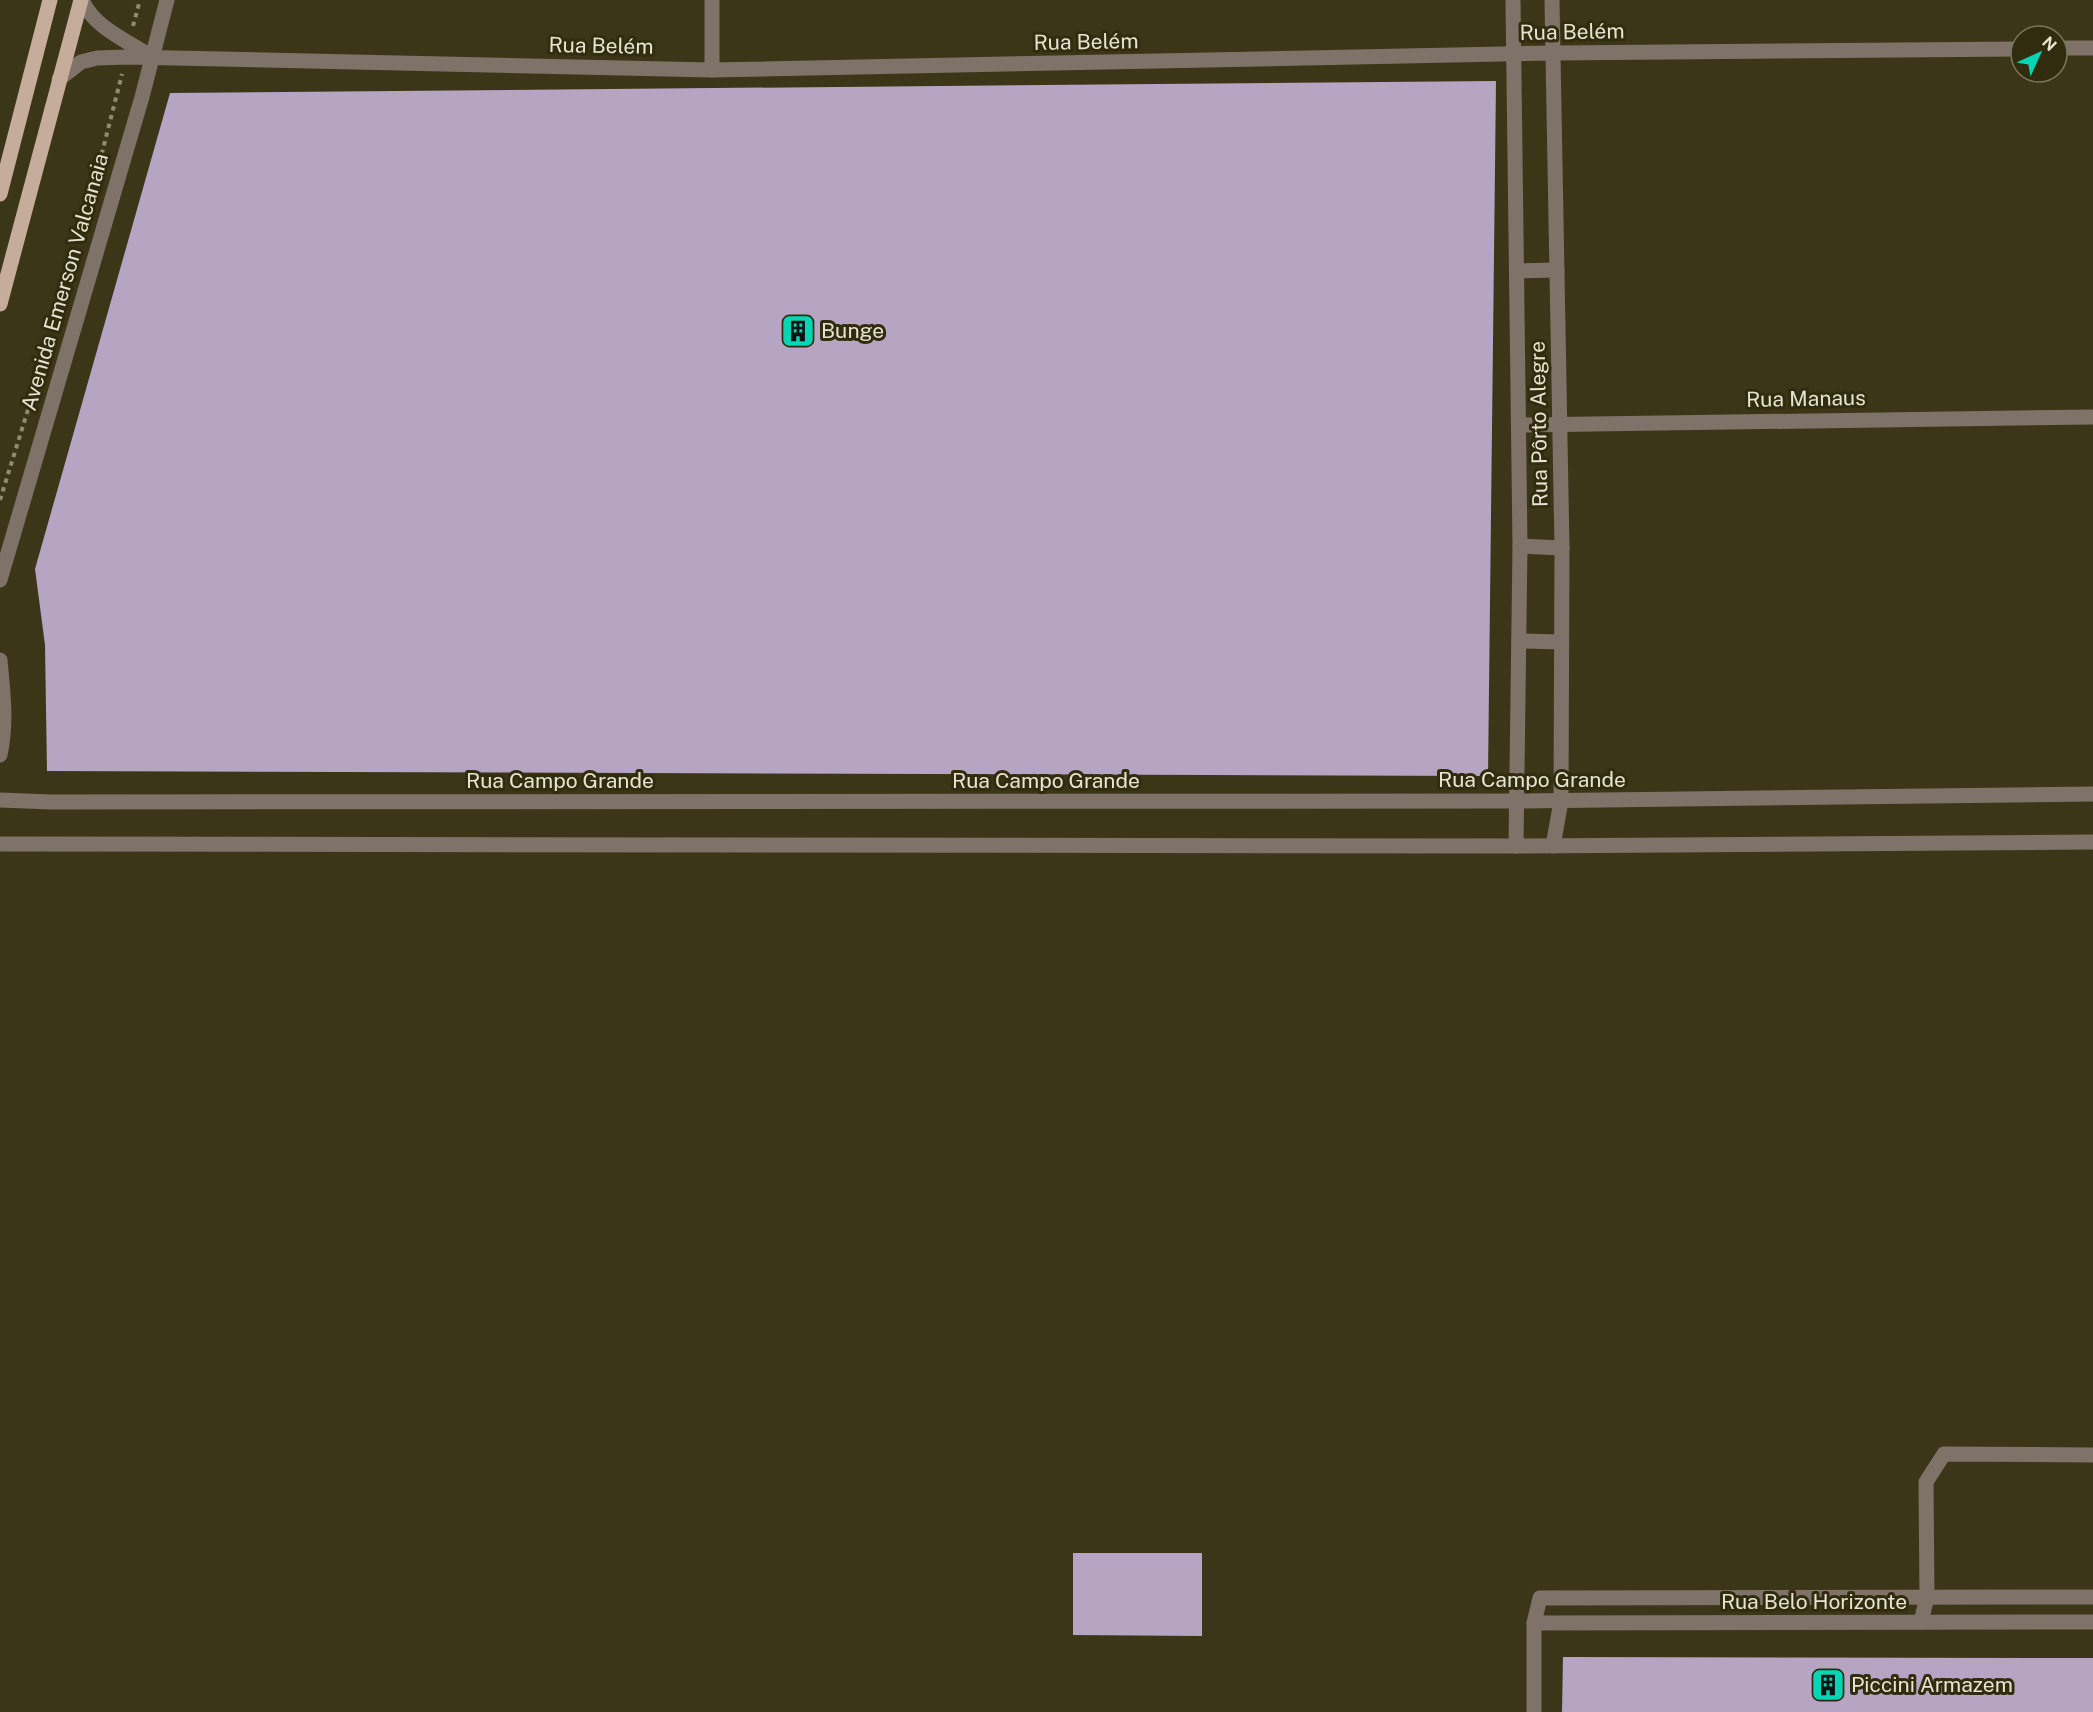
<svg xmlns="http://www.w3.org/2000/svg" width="2093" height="1712" viewBox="0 0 2093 1712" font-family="'Public Sans',sans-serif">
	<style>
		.building { fill: #b5a5c3 }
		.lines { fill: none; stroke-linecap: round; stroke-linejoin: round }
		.path { stroke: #908b74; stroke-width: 4; stroke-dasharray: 4.5 4.5; stroke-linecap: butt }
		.minor { stroke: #7f7269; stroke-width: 15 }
		.major { stroke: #c6ac9b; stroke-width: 15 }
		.labels { text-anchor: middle; stroke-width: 6; stroke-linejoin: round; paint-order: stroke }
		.street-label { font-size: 21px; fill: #e7e3d2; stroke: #322c0f }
		.poi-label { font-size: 21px; fill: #e7e3d2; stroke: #322c0f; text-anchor: start }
	</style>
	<rect width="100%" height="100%" fill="#3c3619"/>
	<g class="building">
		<polygon points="1496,81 1488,776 47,771 45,645 35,569 170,93"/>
		<polygon points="1073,1553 1202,1553 1202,1636 1073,1635"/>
		<polygon points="1563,1657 2093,1658 2093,1712 1562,1712"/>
	</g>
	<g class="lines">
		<g class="path">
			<polyline points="133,26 140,0"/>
			<polyline points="84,224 122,74"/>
			<polyline points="0,500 44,358"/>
		</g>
		<g class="minor">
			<path d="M82 0C94 28 128 41 152 57"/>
			<polyline points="712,0 712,70"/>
			<polyline points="1513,0 1520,546 1516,846"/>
			<polyline points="1552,0 1562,548 1561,801 1553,846"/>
			<polyline points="2057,48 2093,48"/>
			<polyline points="59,79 81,62 97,58 127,57 712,70 1554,53 2021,49"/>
			<polyline points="1517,271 1557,270"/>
			<polyline points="1520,425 2093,417"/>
			<polyline points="1520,546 1562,548"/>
			<polyline points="0,580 142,97 167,0"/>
			<polyline points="1519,641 1561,642"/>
			<path d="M0 660C3 692 7 723 0 755"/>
			<polyline points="0,800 51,802 1516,801 2093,794"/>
			<polyline points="0,844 1516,846 2093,842"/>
			<polyline points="1921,1622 1927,1597 1926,1482 1944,1454 2093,1455"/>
			<polyline points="1534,1623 2093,1622"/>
			<polyline points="1534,1712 1534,1623 1540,1598 2093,1597"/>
		</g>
		<g class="major">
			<polyline points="0,194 50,0"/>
			<polyline points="0,304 81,0"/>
		</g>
	</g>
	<defs>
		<g id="building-square" transform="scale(1.725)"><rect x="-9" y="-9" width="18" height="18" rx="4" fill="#06d5b6" stroke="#322c0f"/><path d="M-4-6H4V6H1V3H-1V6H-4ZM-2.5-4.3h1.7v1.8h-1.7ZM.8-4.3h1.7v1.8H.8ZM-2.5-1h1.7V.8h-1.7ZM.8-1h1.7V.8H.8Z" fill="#111"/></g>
	</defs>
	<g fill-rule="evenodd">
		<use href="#building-square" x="798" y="331"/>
		<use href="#building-square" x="1828" y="1685"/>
	</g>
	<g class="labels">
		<g class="street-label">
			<text transform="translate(1572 32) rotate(-1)" y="7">Rua Belém</text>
			<text transform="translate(1086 42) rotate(-1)" y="7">Rua Belém</text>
			<text transform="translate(601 46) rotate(1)" y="7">Rua Belém</text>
			<text transform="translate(65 282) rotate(-74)" y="7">Avenida Emerson Valcanaia</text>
			<text transform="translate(1806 399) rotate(-1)" y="7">Rua Manaus</text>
			<text transform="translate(1539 424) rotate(-91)" y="7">Rua Pôrto Alegre</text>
			<text x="1532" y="787">Rua Campo Grande</text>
			<text x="560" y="788">Rua Campo Grande</text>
			<text x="1046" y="788">Rua Campo Grande</text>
			<text x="1814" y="1609">Rua Belo Horizonte</text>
		</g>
		<g class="poi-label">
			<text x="821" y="338">Bunge</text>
			<text x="1851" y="1692">Piccini Armazem</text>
		</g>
	</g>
	<g transform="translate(2039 54) rotate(45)"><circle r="28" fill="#322c0f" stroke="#7a755d" stroke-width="1.5"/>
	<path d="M0-4.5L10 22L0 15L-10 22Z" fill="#06d5b6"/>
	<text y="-9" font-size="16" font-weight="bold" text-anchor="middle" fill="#e7e3d2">N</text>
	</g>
</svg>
